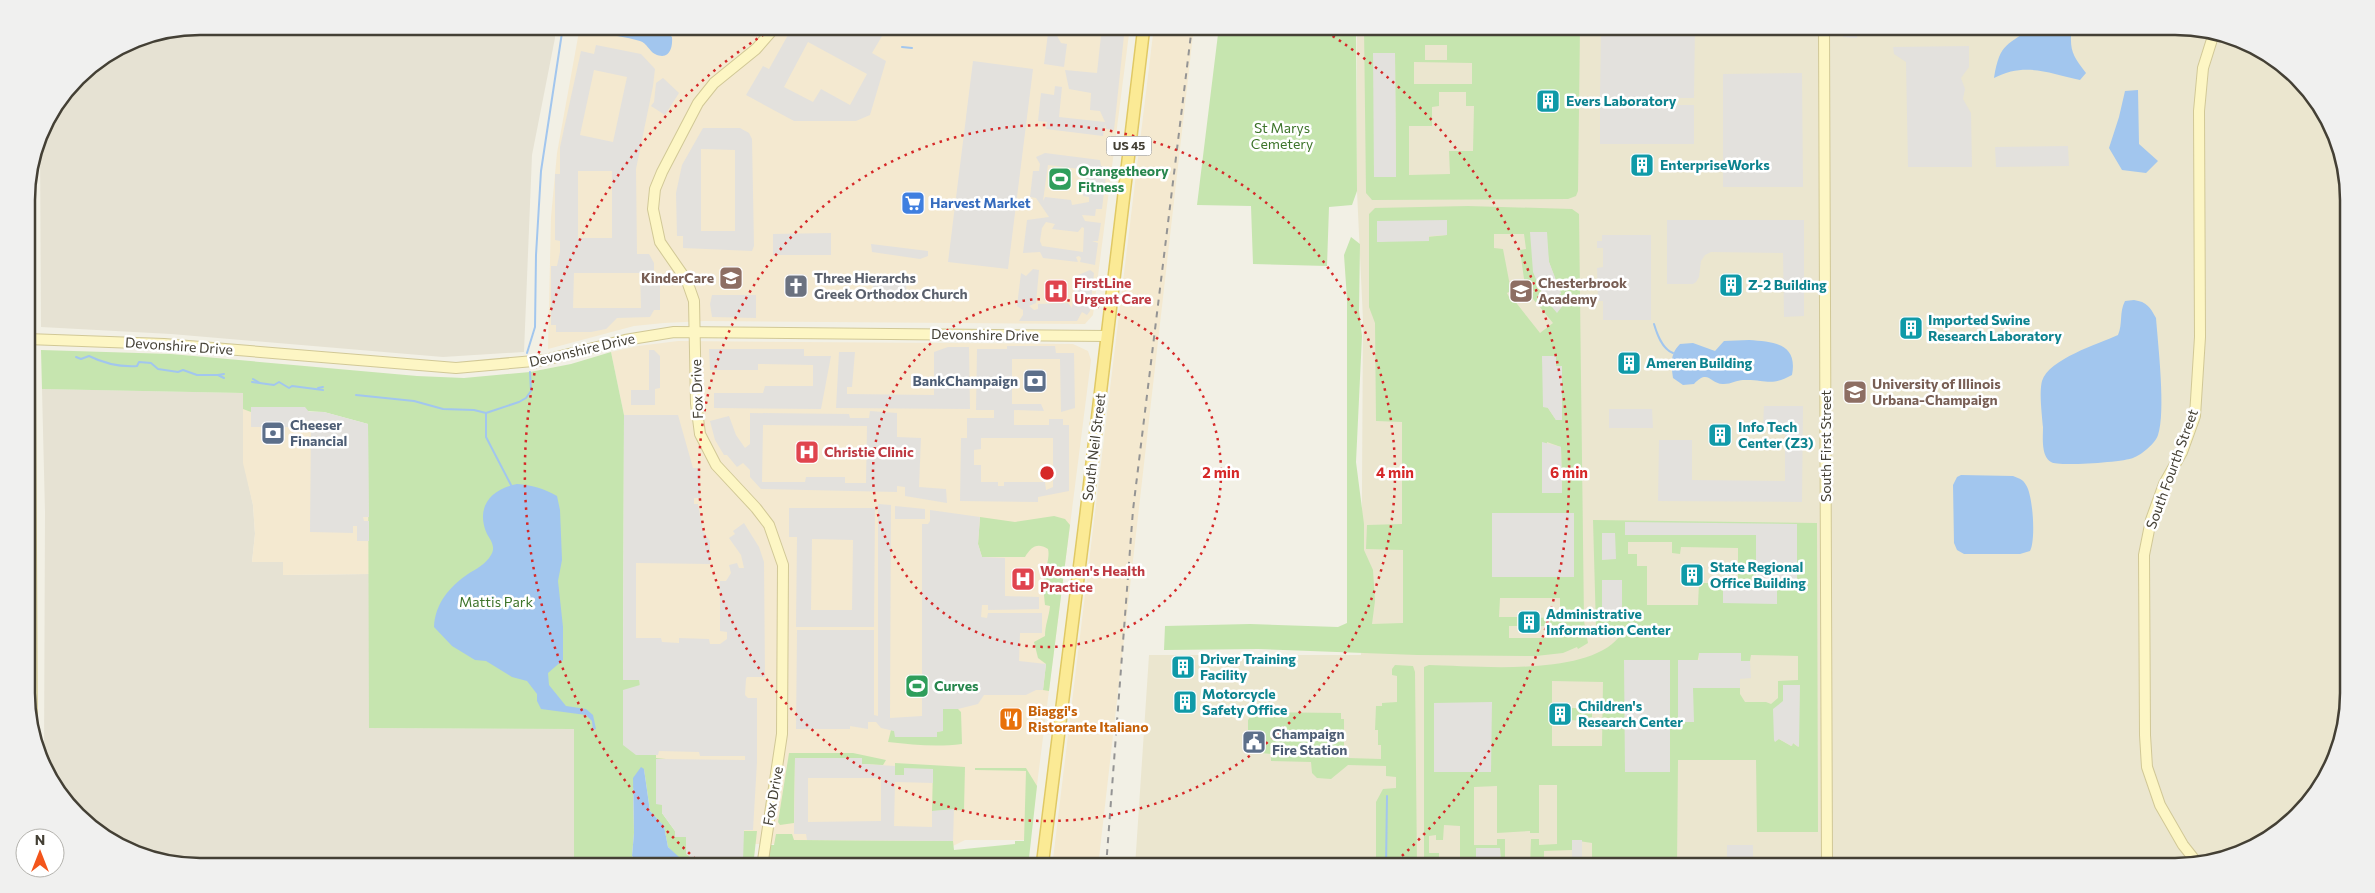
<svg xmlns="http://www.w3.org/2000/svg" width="2375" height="893" viewBox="0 0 2375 893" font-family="Commissioner,sans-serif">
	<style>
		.residential { fill: #e6e2d3 }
		.commercial { fill: #f4e9d0 }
		.education { fill: #ebe6cf }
		.green { fill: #c6e5af; fill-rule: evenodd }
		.parking { fill: #e3e1dd; fill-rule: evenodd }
		.water { fill: #a2c6ee }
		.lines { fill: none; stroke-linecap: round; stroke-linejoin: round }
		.stream { stroke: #a2c6ee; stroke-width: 2 }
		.secondary-casing { stroke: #d1c896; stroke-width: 12 }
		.primary-casing { stroke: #e0c965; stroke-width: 14 }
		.secondary { stroke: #fdf6c4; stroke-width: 10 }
		.primary { stroke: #fbea95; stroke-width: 11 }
		.rail { stroke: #949494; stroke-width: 2; stroke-dasharray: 6 6; stroke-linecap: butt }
		.ring { fill: none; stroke: #d62828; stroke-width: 2.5; stroke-dasharray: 2.5 5 }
		.labels { text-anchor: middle; stroke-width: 5; stroke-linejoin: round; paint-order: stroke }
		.shield { fill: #fff; stroke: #7c7972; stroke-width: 1 }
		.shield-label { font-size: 12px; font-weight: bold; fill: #444035 }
		.culture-label { font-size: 14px; font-weight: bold; fill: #0d838f; stroke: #fff; text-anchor: start }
		.park-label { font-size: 14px; fill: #3d742a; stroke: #fff }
		.leisure-label { font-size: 14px; font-weight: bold; fill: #27864d; stroke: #fff; text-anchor: start }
		.shop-label { font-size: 14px; font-weight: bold; fill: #366cbe; stroke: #fff; text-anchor: start }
		.education-label { font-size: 14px; font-weight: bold; fill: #785e54; stroke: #fff; text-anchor: start }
		.worship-label { font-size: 14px; font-weight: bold; fill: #5b616d; stroke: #fff; text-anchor: start }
		.health-label { font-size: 14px; font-weight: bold; fill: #be3a42; stroke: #fff; text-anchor: start }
		.street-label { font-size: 14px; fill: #444035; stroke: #fff }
		.service-label { font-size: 14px; font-weight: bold; fill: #4e5e75; stroke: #fff; text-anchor: start }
		.food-label { font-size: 14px; font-weight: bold; fill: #c56008; stroke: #fff; text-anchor: start }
		.rim { fill: none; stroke: #444035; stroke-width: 2.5 }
		.centre { fill: #d62828; stroke: #fff; stroke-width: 2.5 }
		.ring-label { font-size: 15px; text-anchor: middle; font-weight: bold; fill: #d62828; stroke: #fff; stroke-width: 5; stroke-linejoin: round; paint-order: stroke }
	</style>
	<rect width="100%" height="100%" fill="#f2f0e5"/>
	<g class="residential">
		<polygon points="200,26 555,26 555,38 532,155 524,352 443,357 171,334 41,327 40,139 44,123 85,69 134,39"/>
		<polygon points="42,389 243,393 244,463 253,505 255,534 252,562 283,562 284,575 369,574 369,728 575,729 574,867 200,867 144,858 69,808 44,757 45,512"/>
	</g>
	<g class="commercial">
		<polygon points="580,26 1130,26 1093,315 1085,324 705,321 664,323 634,326 548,349 551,217 557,153"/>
		<polygon points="1154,26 1194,26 1098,867 1052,867"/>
		<polygon points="678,341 1073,344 1088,351 1091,360 1030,840 965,840 953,846 755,844 753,867 719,867 630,755 624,415 611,352 638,346"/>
		<polygon points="243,393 251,412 368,424 369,574 283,575 283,562 252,562 255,534 253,505 243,463"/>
	</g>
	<polygon class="education" points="1357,26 2175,26 2231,35 2306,86 2335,133 2347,177 2349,693 2340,749 2319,790 2281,831 2231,857 2186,866 1135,867 1149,655 1361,655 1363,320 1357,191"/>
	<g class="green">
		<polygon points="1219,26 1356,26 1357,191 1352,205 1329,207 1327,266 1253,264 1251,206 1197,205"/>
		<path d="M1364 26H1580L1578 191 1576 196 1568 199 1372 200 1366 193ZM1425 45H1447V60H1425ZM1374 53H1395L1396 177H1374ZM1414 62 1472 63V84H1414ZM1439 92H1466V106H1474L1473 151H1449L1450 174 1409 175V126H1432V107L1439 106Z"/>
		<path d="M1468 206 1572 209 1579 214 1584 621 1588 643 1578 649 1577 647 1563 653 1536 656 1417 655 1258 649 1164 650 1165 626 1250 624 1338 627 1347 623V299L1344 255 1351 237 1360 244 1359 311 1362 336 1356 462 1364 524V550L1373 570 1375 601 1372 624 1403 623V550L1366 549 1367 525 1402 524V422L1376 421 1375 323 1369 307V214L1375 208ZM1377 221 1447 235 1377 242ZM1530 232 1547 248 1549 262 1561 294 1556 295ZM1494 234H1524L1526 249 1520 250 1525 286 1529 283 1534 292 1529 294 1553 323 1540 333 1514 300 1511 301 1507 293 1511 291 1503 249 1494 248ZM1542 356H1556V366H1562L1556 420 1548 408ZM1547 442 1561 447 1562 493 1542 492ZM1500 598H1560V617L1534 618 1540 626H1552V638H1509V626H1519L1524 617H1499Z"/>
		<polygon points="41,350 171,354 417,376 464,378 530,372 571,364 611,352 624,415 623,680 640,680 636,755 656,755 656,758 666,758 656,759 656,804 662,804 662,813 675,831 757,831 753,867 690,867 680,859 668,847 664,826 650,811 644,769 633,789 634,833 632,856 637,861 652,867 632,867 622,860 622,867 574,867 574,729 369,728 368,424 324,412 251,408 251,412 243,409 243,393 42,389"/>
		<path d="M1054 516 1065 519 1070 525 1049 691 1043 690 1046 664 1038 658 1034 642 1045 636C1045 625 1049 617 1050 606L1045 605C1044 596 1043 585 1044 576 1046 567 1050 557 1048 549 1037 542 1031 547 1025 557H982L978 544 980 517 1015 522Z"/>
		<path d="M1593 520 1817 523 1818 832H1757L1756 760H1678L1677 866H1592V843L1572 840V850L1544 851V867H1530L1531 839H1539V845L1557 844V785H1539V833H1530V831L1497 833V786L1474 787V845H1497V839H1505V867H1501L1500 848H1477L1476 867H1460V826L1444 825 1443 840H1436V835L1429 836V853H1439V863H1430L1429 867H1424V667L1429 665C1477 666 1587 677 1619 637L1599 634 1596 628ZM1625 523 1797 525 1756 583V535H1626ZM1628 542H1672V553L1680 554 1681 547 1738 548V583H1699L1698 605H1647V566H1637V554H1628ZM1699 653H1741V661H1750L1751 655 1798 656V680L1778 681V698L1771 704 1766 702H1745L1740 694V688H1693ZM1552 681 1603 682 1602 746H1552ZM1783 701 1798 747 1793 743 1791 746 1779 739Z"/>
		<polygon points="1395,665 1413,666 1415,672 1417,867 1376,867 1376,802 1383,789 1396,788 1396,777 1386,776 1386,766 1348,765 1331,779 1317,778 1312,773 1311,762 1271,761 1271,754 1261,753 1261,731 1248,730 1248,720 1254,712 1341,713 1341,719 1344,719 1344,745 1348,749 1348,758 1381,759 1381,745 1378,745 1378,730 1375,730 1376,706 1382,706 1382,703 1397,702 1397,676 1392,675 1392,669"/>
		<polygon points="1568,708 1592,708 1592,721 1568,720"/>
		<path d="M943 709H958L961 712 962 744C937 747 914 745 888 742L891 730 895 731V737L942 731Z"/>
		<polygon points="789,753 853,753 886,760 883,765 862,764 862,759 795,758 794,823 780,825 778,822"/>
		<polygon points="895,763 965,767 964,810 932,811 933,769 904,769 904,775 895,775"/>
		<polygon points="975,768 1026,768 1037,786 1028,867 768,867 770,845 774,845 776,834 792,834 794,840 953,841 954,850 1015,844 1015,841 1024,841 1026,771 975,770"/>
	</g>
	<g class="parking">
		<path d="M793 26H844L856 33 860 26H888L872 53 886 61 870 115 856 121H794L746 95 763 66 769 69ZM808 42 867 74 850 105 821 89 813 102 784 87Z"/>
		<polygon points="1049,26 1055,26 1055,32 1061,43 1067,44 1064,67 1044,64"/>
		<polygon points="1102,26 1125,26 1114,130 1106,129 1105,124 1103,136 1046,129 1047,122 1038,121 1041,93 1054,95 1055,86 1062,87 1059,117 1105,122 1100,111 1090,110 1091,93 1069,89 1065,70 1097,73"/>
		<polygon points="1601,26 1695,26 1694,98 1600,98"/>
		<polygon points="1843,26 1983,26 1983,31 1977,31 1976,36 1864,36 1864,32 1861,31 1857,34 1857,38 1843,37"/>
		<path d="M596 45 641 54 655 69 653 86 636 169 637 254H649L654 263V275H660V310H654L650 317 617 318 606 329 591 332H556V325H551V266H557L560 252V241L555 240V174H560V147L581 51 594 54ZM594 70 627 77 613 142 580 135ZM578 171H612V238H578ZM640 273 641 308H573L574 273Z"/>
		<polygon points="1969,46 1969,67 1961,78 1965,89 1963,99 1971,113 1972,167 1908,167 1906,62 1894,54 1893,47"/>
		<polygon points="1373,53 1395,53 1396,177 1374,177"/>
		<polygon points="973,61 1033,69 1008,269 948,262"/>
		<polygon points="1802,73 1803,187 1723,187 1723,74"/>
		<polygon points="663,78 679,93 665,115 651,106 654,102 656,83"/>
		<rect x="1600" y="105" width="94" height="39"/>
		<path d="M703 128H740L749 133 752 139 754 246 752 251 683 248V236H677L676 193 682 165ZM701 149 735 150V231H701Z"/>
		<polygon points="2068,146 2069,166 1996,167 1995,147"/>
		<path d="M1045 153 1100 160 1101 166 1107 167 1102 209H1096L1095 216 1082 215 1085 221 1101 223 1098 241H1092L1098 243 1095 265 1080 262 1081 258 1079 256 1076 257 1078 262 1043 258 1040 252 1023 253 1027 220 1049 217 1036 198 1030 197 1033 171H1039L1040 164 1036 157ZM1048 165 1087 170 1083 196 1089 197V202L1072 205 1071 200 1045 197 1043 201ZM1046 222 1055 224 1052 229 1078 232 1082 227 1084 228 1083 252 1042 246 1040 241 1042 228Z"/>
		<polygon points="1447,220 1447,235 1429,236 1429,241 1377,242 1377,221"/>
		<polygon points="1667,220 1804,220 1804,316 1784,317 1783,253 1711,252 1705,255 1701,261 1699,277 1696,282 1693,284 1667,284"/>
		<polygon points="1530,232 1547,232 1549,262 1561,293 1556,296 1564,304 1557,313 1543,296 1533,272"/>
		<polygon points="831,233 831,255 773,255 773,234"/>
		<polygon points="1602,235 1651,235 1651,320 1603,320 1603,301 1598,301 1597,268 1603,267 1603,248 1597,248 1597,241 1602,241"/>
		<polygon points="871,244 928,251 928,256 920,259 872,252"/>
		<polygon points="1033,269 1039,270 1036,303 1029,306 1034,310 1038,309 1038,304 1068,303 1072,308 1076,276 1090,270 1094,273 1090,311 1087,315 1082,312 1077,321 1019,321 1023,315 1023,310 1017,306 1021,273 1026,276"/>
		<polygon points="873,277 905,277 907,292 905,293 905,299 873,299"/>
		<polygon points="712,295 756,295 756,318 712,317 710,304"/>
		<path d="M1007 346H1055L1056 353H1074L1075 408 1061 412 1060 359H1012V404H1041L1044 411 1014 410V425H1049V419H1063V425H1069V491L1038 497V502L960 501 961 438H967V418H994V410H976L977 349H1007ZM981 438H1053V487L1046 490 1045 482H1004V486H998V482H981V465H974V450L981 449Z"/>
		<polygon points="948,347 969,347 970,409 836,408 839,352 855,352 852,387 847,387 847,394 934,395 934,352"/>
		<polygon points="709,349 804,349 804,356 831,356 821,409 714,408 714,393 763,393 765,386 813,386 813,365 758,364 758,370 710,370"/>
		<polygon points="649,350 654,350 660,356 660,388 655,389 655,405 631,405 631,390 649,390"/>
		<polygon points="1542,356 1556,356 1556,366 1562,366 1562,420 1556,420 1548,408 1543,407"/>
		<polygon points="1764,406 1803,406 1802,502 1658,501 1659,440 1692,440 1692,480 1785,481 1785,427 1763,426"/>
		<polygon points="251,407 305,407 309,412 324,412 368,424 369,517 363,517 364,521 369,521 369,541 357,541 357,526 353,526 353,533 310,532 311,427 251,427"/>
		<polygon points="1609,409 1652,409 1653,428 1609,428"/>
		<path d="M870 411 897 413V437L921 438 919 487 946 489 947 503 905 496V487L897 486V492L761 489 750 477V470L743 463 737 467 727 455H724L715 440 710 421 729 416 736 435 745 448 750 444V413L849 414 850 418H869ZM763 425 867 426 866 483H845V477H806L805 482H762Z"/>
		<polygon points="624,415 678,415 693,468 700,468 700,498 694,498 694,504 698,504 703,531 710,541 710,564 636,563 636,638 661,638 662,642 679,643 679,638 709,639 710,644 720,644 727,639 727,632 720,631 720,581 726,581 731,573 729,565 737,563 739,568 744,568 741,555 729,538 735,534 733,531 744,523 759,547 764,562 765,677 747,677 746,679 745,695 748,698 757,698 757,762 753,830 744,830 743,862 693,859 686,854 686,837 675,837 675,831 662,813 662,805 656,804 656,759 745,760 745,756 700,756 699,752 659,751 658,755 636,755 623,745 623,690 640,685 639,680 623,680"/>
		<polygon points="1542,442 1561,447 1562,493 1542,493"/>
		<polygon points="878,504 891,505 890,718 922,716 922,524 928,524 930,521 930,510 980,517 978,544 982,557 1005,558 1005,596 1039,597 1039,609 988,610 988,605 982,605 981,617 987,618 988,613 1042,613 1042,633 1020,633 1019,661 1046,664 1043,690 1036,690 1026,695 984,695 978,704 958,709 943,709 943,731 937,732 937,737 895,737 894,731 881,728 876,722 868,722 868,729 850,726 850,729 796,729 797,630 874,630 874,715 878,716"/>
		<polygon points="895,506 925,509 925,519 895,519"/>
		<path d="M789 508H875L874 627H796L797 537H789ZM812 539 853 540 852 610H811Z"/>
		<rect x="1492" y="513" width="82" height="64"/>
		<polygon points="1625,522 1797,524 1797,584 1756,583 1756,535 1625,535"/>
		<polygon points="1602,533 1615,533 1616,559 1602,560"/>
		<rect x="1602" y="580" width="20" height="39"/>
		<polygon points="1723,589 1777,590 1777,604 1723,603"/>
		<polygon points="1699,653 1741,653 1741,661 1750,661 1751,678 1740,679 1740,688 1693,688 1694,722 1678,722 1678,660 1699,660"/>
		<polygon points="1624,660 1670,660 1670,772 1625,772"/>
		<polygon points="1783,685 1800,685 1799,747 1793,743 1792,746 1779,739 1775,742 1774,740 1773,709 1783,701"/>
		<polygon points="1492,702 1491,772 1434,772 1434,703"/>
		<path d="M795 758H862V764L895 766V775H904V768L933 769V783L895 782 894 826 932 827V811L954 809 953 841 807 840 806 834H794ZM808 778H881V821L808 822Z"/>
		<rect x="1572" y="840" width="10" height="27"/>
		<rect x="1727" y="845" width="26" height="21"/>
		<polygon points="1476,848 1500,848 1501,867 1476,867"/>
	</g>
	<g class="water">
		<path d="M594 26H659L672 37C673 48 669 61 655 54 649 51 647 43 640 41 626 37 611 35 596 32Z"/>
		<path d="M2034 26H2072C2069 50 2072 55 2086 73L2080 80C2048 73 2025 62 1994 78 2000 41 2008 46 2034 26Z"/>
		<polygon points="2138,90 2139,144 2158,161 2146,173 2122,170 2109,148 2119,117 2125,91"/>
		<path d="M2134 300C2147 302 2150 307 2156 318 2158 345 2166 412 2158 435 2155 444 2141 455 2133 458 2124 462 2057 467 2051 462 2041 456 2043 438 2043 427 2042 415 2039 392 2042 381 2049 359 2098 344 2118 335 2123 324 2119 312 2125 301Z"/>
		<path d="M1749 340C1774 342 1798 343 1792 375 1770 387 1766 379 1743 380 1737 380 1731 384 1724 384 1710 385 1709 368 1694 384L1683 385 1673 378C1671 364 1670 354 1680 344L1693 343 1715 351 1724 341Z"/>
		<path d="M1961 475 2013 476C2018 478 2023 479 2026 485 2033 495 2036 540 2030 551L2020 554H1964L1957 550 1954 543 1953 485 1957 477Z"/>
		<path d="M517 484C532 485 543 488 557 496L560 510 562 560 558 581 563 627V660L548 673 549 685 566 706 586 709 593 715 596 729 593 730 592 721 586 715 541 709 537 701V694L527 681 512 677 486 661 475 660 452 646 434 627C435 604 449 587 468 574 476 569 486 564 491 555 496 547 491 541 487 534 475 507 491 489 517 484Z"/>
		<path d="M641 767 644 769 650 811 664 826 668 847 690 867C670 867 647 871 632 856L634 833 633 778Z"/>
	</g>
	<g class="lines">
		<g class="stream">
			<polyline points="902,47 912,48"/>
			<path d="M1654 324C1657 334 1662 349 1673 353"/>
			<polyline points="527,353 535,327 536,255 541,171 563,26"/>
			<path d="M76 357 81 359 89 356C105 364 120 367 137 366L139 362 151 363 158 369 178 372 183 370 197 375H218L224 378"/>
			<polyline points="218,375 224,374"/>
			<polyline points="253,379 260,383"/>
			<polyline points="252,382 274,385 279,382 289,388 292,386 323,390"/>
			<polyline points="318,388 323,387"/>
			<polyline points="356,395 414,401 443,409 474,410 486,413 519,402 526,398 531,391 530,372"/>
			<polyline points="486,413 486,437 511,485"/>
			<polyline points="1386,867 1387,796"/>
		</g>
		<g class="secondary-casing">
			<g id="secondary">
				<polyline points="1824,26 1827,866"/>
				<polyline points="29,180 32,732"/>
				<polyline points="27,339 164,344 456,368 545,360 625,340 674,332 1107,336"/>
				<polyline points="2198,864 2183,845 2160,805 2147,767 2145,735 2144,555 2151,520 2164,484 2182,452 2195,416 2200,337 2199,111 2203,68 2214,33"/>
				<polyline points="762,867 782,734 783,565 769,525 756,508 716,465 700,434 696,403 694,301 687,281 660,242 653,209 655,189 662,172 698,103 714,83 756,49 776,26"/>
			</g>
		</g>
		<g class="primary-casing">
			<polyline id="primary" points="1042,867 1086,514 1144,26"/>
		</g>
		<use href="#secondary" class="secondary"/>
		<use href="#primary" class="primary"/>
		<polyline class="rail" points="1106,867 1133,510 1192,26"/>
	</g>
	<g class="ring">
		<circle cx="1047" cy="473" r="174"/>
		<circle cx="1047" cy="473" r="348"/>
		<path d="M701 864A522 522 0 0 1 774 28M1320 28A522 522 0 0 1 1393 864"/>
	</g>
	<defs>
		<g id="building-square" transform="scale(1.25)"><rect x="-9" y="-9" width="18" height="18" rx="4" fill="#0f9aa8" stroke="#fff"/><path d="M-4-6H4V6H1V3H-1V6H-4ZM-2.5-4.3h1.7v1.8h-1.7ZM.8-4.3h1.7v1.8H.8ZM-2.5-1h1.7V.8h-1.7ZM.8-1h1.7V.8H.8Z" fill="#fff"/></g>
		<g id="stadium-square" transform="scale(1.25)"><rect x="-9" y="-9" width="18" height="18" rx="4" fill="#2e9e5b" stroke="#fff"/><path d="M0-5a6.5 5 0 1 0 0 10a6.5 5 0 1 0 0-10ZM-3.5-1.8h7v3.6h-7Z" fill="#fff"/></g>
		<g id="supermarket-square" transform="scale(1.25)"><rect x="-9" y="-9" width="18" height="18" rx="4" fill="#3f7fe0" stroke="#fff"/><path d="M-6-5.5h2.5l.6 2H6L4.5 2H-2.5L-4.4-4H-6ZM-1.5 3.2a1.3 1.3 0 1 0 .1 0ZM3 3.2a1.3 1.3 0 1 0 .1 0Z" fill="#fff"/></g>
		<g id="school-square" transform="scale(1.25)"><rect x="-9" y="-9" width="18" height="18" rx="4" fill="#8d6e63" stroke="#fff"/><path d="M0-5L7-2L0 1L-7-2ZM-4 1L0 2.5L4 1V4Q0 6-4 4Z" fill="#fff"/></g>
		<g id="church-square" transform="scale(1.25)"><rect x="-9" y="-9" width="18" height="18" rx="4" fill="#6b7280" stroke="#fff"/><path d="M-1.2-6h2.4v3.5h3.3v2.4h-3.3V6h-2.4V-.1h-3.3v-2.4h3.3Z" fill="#fff"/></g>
		<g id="hospital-square" transform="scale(1.25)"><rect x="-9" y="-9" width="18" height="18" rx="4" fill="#e0444e" stroke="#fff"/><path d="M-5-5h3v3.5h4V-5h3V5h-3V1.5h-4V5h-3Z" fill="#fff"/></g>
		<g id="bank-square" transform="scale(1.25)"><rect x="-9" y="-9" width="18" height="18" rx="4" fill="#5c6f8a" stroke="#fff"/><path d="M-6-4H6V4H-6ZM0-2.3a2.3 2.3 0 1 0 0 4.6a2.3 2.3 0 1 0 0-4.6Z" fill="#fff"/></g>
		<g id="university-square" transform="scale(1.25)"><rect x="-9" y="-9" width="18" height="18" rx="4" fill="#8d6e63" stroke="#fff"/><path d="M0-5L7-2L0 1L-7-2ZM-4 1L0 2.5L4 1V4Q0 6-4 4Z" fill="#fff"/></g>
		<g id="restaurant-square" transform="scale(1.25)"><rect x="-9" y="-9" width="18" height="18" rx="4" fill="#e8710a" stroke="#fff"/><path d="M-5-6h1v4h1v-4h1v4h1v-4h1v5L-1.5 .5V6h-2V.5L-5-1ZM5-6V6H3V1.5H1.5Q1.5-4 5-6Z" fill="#fff"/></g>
		<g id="civic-square" transform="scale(1.25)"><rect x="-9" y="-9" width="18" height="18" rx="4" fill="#5c6f8a" stroke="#fff"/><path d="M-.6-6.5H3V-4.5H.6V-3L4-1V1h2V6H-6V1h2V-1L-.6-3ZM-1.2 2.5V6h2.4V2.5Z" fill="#fff"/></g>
	</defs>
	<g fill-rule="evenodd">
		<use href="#building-square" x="1548" y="101"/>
		<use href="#building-square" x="1642" y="165"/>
		<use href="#stadium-square" x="1060" y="179"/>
		<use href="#supermarket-square" x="913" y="203"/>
		<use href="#school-square" x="731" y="278"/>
		<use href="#building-square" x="1731" y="285"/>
		<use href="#church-square" x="796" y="286"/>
		<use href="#hospital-square" x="1056" y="291"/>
		<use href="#school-square" x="1521" y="291"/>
		<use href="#building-square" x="1911" y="328"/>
		<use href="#building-square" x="1629" y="363"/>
		<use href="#bank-square" x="1035" y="381"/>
		<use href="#university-square" x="1855" y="392"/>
		<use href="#bank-square" x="273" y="433"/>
		<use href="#building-square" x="1720" y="435"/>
		<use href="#hospital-square" x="807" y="452"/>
		<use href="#building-square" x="1692" y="575"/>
		<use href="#hospital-square" x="1023" y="579"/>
		<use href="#building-square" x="1529" y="622"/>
		<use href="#building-square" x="1183" y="667"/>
		<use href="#stadium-square" x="917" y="686"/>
		<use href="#building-square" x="1185" y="702"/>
		<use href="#building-square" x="1560" y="714"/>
		<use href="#restaurant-square" x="1011" y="719"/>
		<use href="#civic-square" x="1254" y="742"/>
	</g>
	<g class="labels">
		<rect class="shield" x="1106.5" y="136.5" width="45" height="19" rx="4"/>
		<g class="shield-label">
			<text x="1129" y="150">US 45</text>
		</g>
		<g class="culture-label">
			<text x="1566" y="106">Evers Laboratory</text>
			<text x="1660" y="170">EnterpriseWorks</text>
			<text x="1748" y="290">Z-2 Building</text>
			<text x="1928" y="325">Imported Swine<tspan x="1928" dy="16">Research Laboratory</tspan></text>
			<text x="1646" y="368">Ameren Building</text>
			<text x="1738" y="432">Info Tech<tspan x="1738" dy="16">Center (Z3)</tspan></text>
			<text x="1710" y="572">State Regional<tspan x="1710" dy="16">Office Building</tspan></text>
			<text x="1546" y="619">Administrative<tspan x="1546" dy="16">Information Center</tspan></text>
			<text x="1200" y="664">Driver Training<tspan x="1200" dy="16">Facility</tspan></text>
			<text x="1202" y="699">Motorcycle<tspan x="1202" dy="16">Safety Office</tspan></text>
			<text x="1578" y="711">Children's<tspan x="1578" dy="16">Research Center</tspan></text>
		</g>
		<g class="park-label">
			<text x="1282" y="133">St Marys<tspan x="1282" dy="16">Cemetery</tspan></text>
			<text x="496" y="607">Mattis Park</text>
		</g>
		<g class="leisure-label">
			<text x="1078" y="176">Orangetheory<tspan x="1078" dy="16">Fitness</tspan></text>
			<text x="934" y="691">Curves</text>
		</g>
		<g class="shop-label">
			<text x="930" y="208">Harvest Market</text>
		</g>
		<g class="education-label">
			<text x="714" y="283" text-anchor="end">KinderCare</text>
			<text x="1538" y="288">Chesterbrook<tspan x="1538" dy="16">Academy</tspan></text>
			<text x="1872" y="389">University of Illinois<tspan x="1872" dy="16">Urbana-Champaign</tspan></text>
		</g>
		<g class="worship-label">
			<text x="814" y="283">Three Hierarchs<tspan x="814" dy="16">Greek Orthodox Church</tspan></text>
		</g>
		<g class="health-label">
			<text x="1074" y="288">FirstLine<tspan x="1074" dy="16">Urgent Care</tspan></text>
			<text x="824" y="457">Christie Clinic</text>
			<text x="1040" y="576">Women's Health<tspan x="1040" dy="16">Practice</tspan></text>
		</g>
		<g class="street-label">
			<text transform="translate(985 335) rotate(1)" y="5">Devonshire Drive</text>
			<text transform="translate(179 346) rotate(4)" y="5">Devonshire Drive</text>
			<text transform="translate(582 350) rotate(-13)" y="5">Devonshire Drive</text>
			<text transform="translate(697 389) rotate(-92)" y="5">Fox Drive</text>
			<text transform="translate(1826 446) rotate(-90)" y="5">South First Street</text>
			<text transform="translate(1094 447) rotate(-83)" y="5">South Neil Street</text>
			<text transform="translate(2172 469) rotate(-70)" y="5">South Fourth Street</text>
			<text transform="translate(773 796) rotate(-80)" y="5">Fox Drive</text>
		</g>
		<g class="service-label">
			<text x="1018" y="386" text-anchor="end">BankChampaign</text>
			<text x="290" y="430">Cheeser<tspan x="290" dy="16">Financial</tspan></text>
			<text x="1272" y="739">Champaign<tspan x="1272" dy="16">Fire Station</tspan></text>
		</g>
		<g class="food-label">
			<text x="1028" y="716">Biaggi's<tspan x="1028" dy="16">Ristorante Italiano</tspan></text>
		</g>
	</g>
	<path d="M0 0H2375V893H0ZM200 35H2175A165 165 0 0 1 2340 200V693A165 165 0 0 1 2175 858H200A165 165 0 0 1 35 693V200A165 165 0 0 1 200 35Z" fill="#f0f0ef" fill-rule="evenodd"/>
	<path class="rim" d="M200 35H2175A165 165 0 0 1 2340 200V693A165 165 0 0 1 2175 858H200A165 165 0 0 1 35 693V200A165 165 0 0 1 200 35Z"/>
	<circle cx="1047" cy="473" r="8" class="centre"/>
	<g class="ring-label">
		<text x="1221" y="478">2 min</text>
		<text x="1395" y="478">4 min</text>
		<text x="1569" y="478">6 min</text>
	</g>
	<g transform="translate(40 853)"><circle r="24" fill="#ffffff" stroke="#b4b3ae"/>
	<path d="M0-4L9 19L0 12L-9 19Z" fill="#f3551b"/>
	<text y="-8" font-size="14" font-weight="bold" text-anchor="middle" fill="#444035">N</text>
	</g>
</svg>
